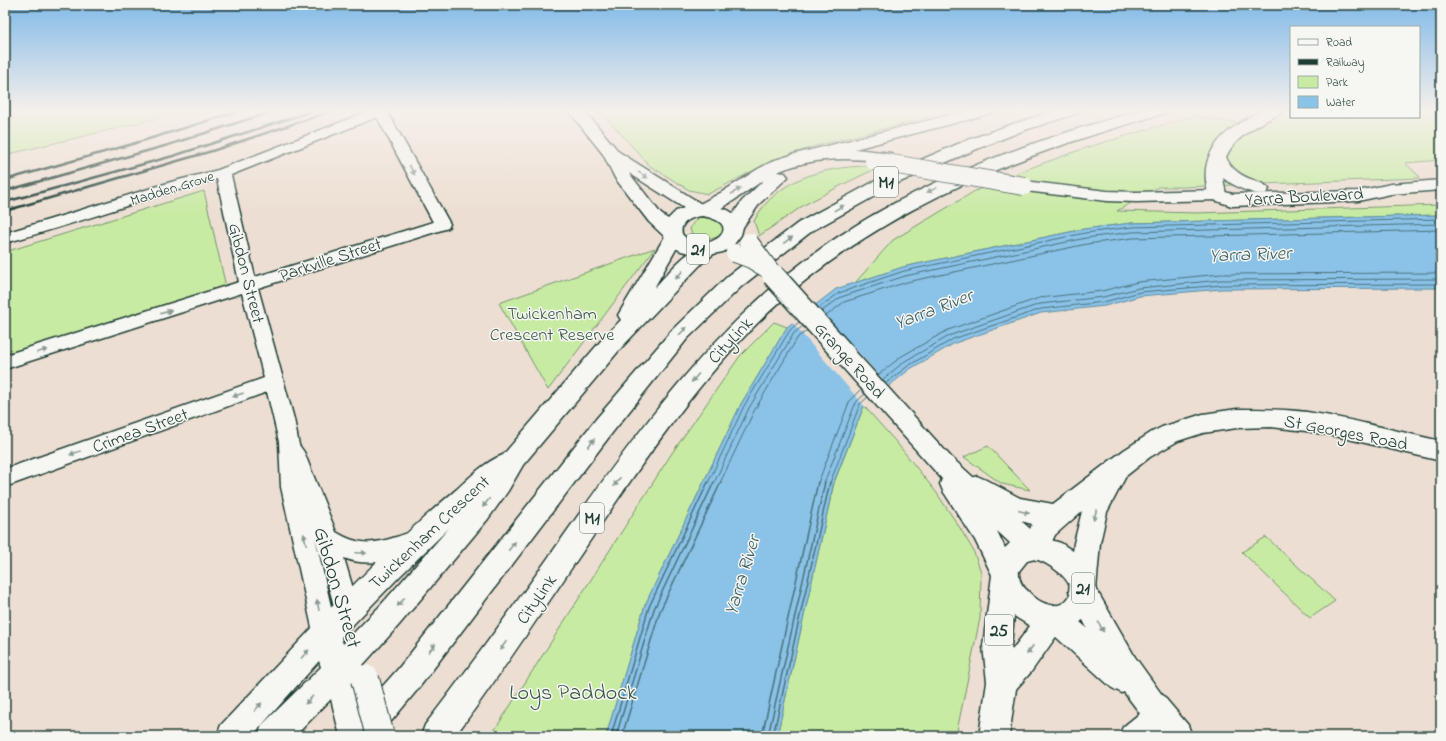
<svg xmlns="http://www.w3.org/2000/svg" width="1446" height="741" viewBox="0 0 1446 741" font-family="'Indie Flower',sans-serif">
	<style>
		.green { fill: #c8eba4; stroke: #74946c }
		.water { fill: #8ac2e8; stroke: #5f8da0 }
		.pier { fill: #ecded2 }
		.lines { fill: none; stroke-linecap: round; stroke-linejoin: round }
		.shore-far1 { stroke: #4a727c; stroke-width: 1 }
		.shore { stroke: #4a727c; stroke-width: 1.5 }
		.minor-casing { stroke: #1f3d34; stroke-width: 3 }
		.tertiary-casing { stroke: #1f3d34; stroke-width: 3 }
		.secondary-casing { stroke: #1f3d34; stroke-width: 3 }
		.primary-casing { stroke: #1f3d34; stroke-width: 3 }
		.motorway-casing { stroke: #1f3d34; stroke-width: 3 }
		.minor { fill: #f6f6f2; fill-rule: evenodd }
		.tertiary { fill: #f6f6f2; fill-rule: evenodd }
		.secondary { fill: #f6f6f2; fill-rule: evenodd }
		.primary { fill: #f6f6f2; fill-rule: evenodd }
		.motorway { fill: #f6f6f2; fill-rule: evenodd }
		.rail { stroke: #1f3d34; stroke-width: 2.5 }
		.secondary-bridge-far1-casing { stroke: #1f3d34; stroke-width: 20; stroke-linecap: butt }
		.secondary-bridge-casing { stroke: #1f3d34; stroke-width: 30; stroke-linecap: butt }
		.primary-bridge-far1-casing { stroke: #1f3d34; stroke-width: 20; stroke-linecap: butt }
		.primary-bridge-casing { stroke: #1f3d34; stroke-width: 25; stroke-linecap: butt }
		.secondary-bridge-far1 { stroke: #f6f6f2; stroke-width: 18 }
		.secondary-bridge { stroke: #f6f6f2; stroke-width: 28 }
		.primary-bridge-far1 { stroke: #f6f6f2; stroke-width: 18 }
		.primary-bridge { stroke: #f6f6f2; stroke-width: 22 }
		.oneway { fill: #8a9a93 }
		.labels { text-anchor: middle; stroke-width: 3; stroke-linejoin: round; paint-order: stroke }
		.far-street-label { font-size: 15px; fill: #1f3d34; stroke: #f6f6f2 }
		.shield { fill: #f6f6f2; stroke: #60746d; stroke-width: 1 }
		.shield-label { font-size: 17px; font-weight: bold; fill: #1f3d34 }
		.street-label { font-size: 18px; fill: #1f3d34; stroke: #f6f6f2 }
		.park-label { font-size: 18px; fill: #385745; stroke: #f6f6f2 }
		.water-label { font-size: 19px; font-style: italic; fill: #3a5e61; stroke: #f6f6f2 }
		.near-street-label { font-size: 22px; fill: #1f3d34; stroke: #f6f6f2 }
		.near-park-label { font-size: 22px; fill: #385745; stroke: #f6f6f2 }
	</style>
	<rect width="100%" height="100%" fill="#ecded2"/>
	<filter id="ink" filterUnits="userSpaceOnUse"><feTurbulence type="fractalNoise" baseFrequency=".025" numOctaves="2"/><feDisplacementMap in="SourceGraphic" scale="8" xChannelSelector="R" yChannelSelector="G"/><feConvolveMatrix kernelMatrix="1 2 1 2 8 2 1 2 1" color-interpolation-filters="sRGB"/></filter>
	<g filter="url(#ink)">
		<g class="green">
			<polygon points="39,110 158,110 159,118 5,155 5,117"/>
			<polygon points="599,110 957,110 815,146 774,160 708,194 689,190 650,166"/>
			<polygon points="1285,110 1291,110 1291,117 1419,117 1419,110 1441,110 1441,160 1405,163 1421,178 1184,187 1158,187 1117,211 1196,213 1441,205 1441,215 1132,223 1084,229 903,267 855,283 893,240 975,191 1030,168 1088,147 1194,116 1238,123 1264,119"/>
			<path d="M867 166 875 169 842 185 804 205 759 236 754 221C776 179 823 167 867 166Z"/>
			<polygon points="204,191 226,287 5,357 5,252"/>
			<path d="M698 217 713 218 723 224 725 232C717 240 694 245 690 229L693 223 698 219Z"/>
			<polygon points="655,248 548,390 499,303"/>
			<polygon points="774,322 787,327 741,404 645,605 606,736 489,736 496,728 672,453 740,356"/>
			<polygon points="864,406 896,442 936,492 960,528 973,550 981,572 980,618 956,736 777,736 834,483"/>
			<polygon points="988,446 1030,490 1002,484 964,457"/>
			<polygon points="1266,537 1335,601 1310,618 1242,552"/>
		</g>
		<polygon class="water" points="1441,215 1441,288 1222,289 1140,296 1105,306 1041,313 955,343 910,369 864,406 834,482 777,736 606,736 645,605 741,404 787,327 836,289 903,267 1084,229 1132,223"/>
		<polygon class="pier" points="814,303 890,387 865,407 791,321"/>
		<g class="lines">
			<g class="shore-far1">
				<polyline points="819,308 839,293 904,271 1085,233 1132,227 1441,219"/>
				<polyline points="822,311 841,297 905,276 1086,238 1132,232 1441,224"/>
				<polyline points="826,316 844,302 907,282 1087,244 1133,238 1441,230"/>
				<polyline points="878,375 902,356 948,330 1039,298 1102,291 1138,282 1221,274 1441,273"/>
				<polyline points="882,380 905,361 951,335 1040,304 1103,297 1139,288 1221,280 1441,279"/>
				<polyline points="886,383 908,366 953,339 1041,309 1104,302 1140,292 1222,285 1441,284"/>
				<polyline points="708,483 744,406 790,330 799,322"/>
				<polyline points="714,483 749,408 794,333 803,326"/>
				<polyline points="720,483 754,411 798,337 807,331"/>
				<polyline points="818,483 850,400 861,389"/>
				<polyline points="824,483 856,402 865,394"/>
				<polyline points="830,483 860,404 868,397"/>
			</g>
			<g class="shore">
				<polyline points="611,736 649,607 708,482"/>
				<polyline points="616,736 654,609 714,482"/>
				<polyline points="622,736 660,611 721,482"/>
				<polyline points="762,736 818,482"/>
				<polyline points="768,736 825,482"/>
				<polyline points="773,736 830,482"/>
			</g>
			<g class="minor-casing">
				<g id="minor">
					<path d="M372 110H390L388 113 450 224 448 228 258 288 294 419 299 445 304 452 336 532C357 545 373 545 396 537 406 534 413 530 423 534L426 541 423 548C397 558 371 569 344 558L359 609 355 617 347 620 339 617 335 609 315 538 337 632 334 640 325 644 316 640 313 632 281 487 279 442 267 392 5 487V469L264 378 242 293 5 369V355L239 282 217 179C145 198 76 224 5 243V233L65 215 171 182 218 170ZM377 117 433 222 255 277 231 175Z"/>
					<path d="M1158 702 1167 706 1171 715C1160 741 1143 736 1119 736L1123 727 1149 706Z"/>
				</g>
			</g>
			<g class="tertiary-casing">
				<g id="tertiary">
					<polygon points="1441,180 1441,190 1391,194 1358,201 1232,206 1211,199 1208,195 1211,191 1217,190 1233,194 1358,191 1391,184"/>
					<path d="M1237 409C1260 409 1283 409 1307 412 1352 419 1396 431 1441 441V461L1340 437 1306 431 1271 427 1237 428 1203 433 1178 441 1150 457 1126 476 1107 512 1100 543 1096 589 1135 657 1160 692 1188 725 1192 736H1157L1124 692 1122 693 1112 688 1045 627 1041 618 1045 609 1055 605 1065 609 1087 628 1069 592 1074 543 1082 511 1055 535 1045 556 1036 560 1027 556 1023 548 1032 524C1012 519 974 507 965 487L968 480 977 476 986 480 1020 498 1053 504 1124 450 1152 432 1162 427 1203 414Z"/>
				</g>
			</g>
			<g class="secondary-casing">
				<g id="secondary">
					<path d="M825 149H855L891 153 893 157 891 161 885 162C848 157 812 157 777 172L785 173 788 177 760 203 741 230 734 232 727 230 725 226 742 201 764 180C752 187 715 216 702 216 700 216 698 215 696 214L693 210 696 206 722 192 758 169 775 160 795 154Z"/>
					<polygon points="1024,181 1107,191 1136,192 1217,190 1223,191 1226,195 1223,199 1217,200 1136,202 1107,201 1018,190 1015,186 1018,182"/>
					<path d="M674 231 681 233 683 237 654 288C668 274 694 239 715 245L718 249 715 253 703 262 621 348 523 465 508 491 488 519 399 625 353 676 370 736H340L331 699 295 736H258L262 725 321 667 319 661 252 736H217L221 725 314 626 315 622 318 621C363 575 408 530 457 489 470 477 486 461 503 455L605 336 621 320 618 315 621 310 667 233ZM449 528 379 607 343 644 341 637 400 576Z"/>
				</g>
			</g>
			<g class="primary-casing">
				<g id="primary">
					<path d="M568 110H584L619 152 703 205 726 209 736 215 743 227 741 235 732 247 723 252 703 256 681 251 671 246 665 237 649 222 615 178 603 154ZM629 173 684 208 676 211 668 219 661 214ZM702 216C752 224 702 260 682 234 679 222 692 217 702 216Z"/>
					<path d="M844 346 852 348 951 457 1038 536 1061 543 1076 553 1088 566 1092 575 1097 590 1095 604 1091 613 1078 624 1060 631 1031 672 1016 689 1009 736H979L987 682 983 646 992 575 975 540 943 491 940 484 942 479 836 360 833 354 836 348ZM997 531 1010 543 1005 548ZM1035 559C1047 562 1078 581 1069 597 1059 613 1038 603 1029 592 1022 586 1018 580 1019 571L1027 561ZM1014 616 1030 626 1012 650 1011 646Z"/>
				</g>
			</g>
			<g class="motorway-casing">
				<g id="motorway">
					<polygon points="970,110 995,110 993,113 797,164 791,163 789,159 791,155"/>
					<polygon points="1057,110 1080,110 1078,113 1022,131 977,149 900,182 812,231 742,286 687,339 612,433 418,689 379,736 344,736 348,725 398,669 596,419 673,329 728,276 798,223 888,174 965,141 1010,125"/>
					<path d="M1142 110H1167L1165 113C1035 150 918 193 811 276 732 337 672 420 616 502 563 580 511 660 455 736H421L425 725C469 668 511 610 553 551 624 450 696 348 793 270 894 188 1020 144 1142 110Z"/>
					<path d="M1263 110H1283L1281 113C1261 123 1235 136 1226 157 1231 170 1242 176 1255 181 1261 183 1265 184 1269 189L1266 193C1252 196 1235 186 1223 178L1226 195 1223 199 1217 200 1211 199C1207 194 1207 187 1206 181 1202 145 1234 124 1263 110Z"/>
				</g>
			</g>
			<use href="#minor" class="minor"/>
			<use href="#tertiary" class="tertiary"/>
			<use href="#secondary" class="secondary"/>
			<use href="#primary" class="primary"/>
			<use href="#motorway" class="motorway"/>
			<g class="rail">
				<polyline points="5,180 129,145 243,110"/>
				<polyline points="5,191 168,145 277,110"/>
				<polyline points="5,202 173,156 316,110"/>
				<polyline points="5,211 212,151 335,110"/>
			</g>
			<g class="secondary-bridge-far1-casing">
				<polyline id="secondary-bridge-far1" points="874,161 1024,186"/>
			</g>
			<g class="secondary-bridge-casing">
				<polyline id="secondary-bridge" points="365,679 380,736"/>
			</g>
			<g class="primary-bridge-far1-casing">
				<g id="primary-bridge-far1">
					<polyline points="749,242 774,276"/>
					<polyline points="735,253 751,259 766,268"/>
				</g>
			</g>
			<g class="primary-bridge-casing">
				<polyline id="primary-bridge" points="773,275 844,354"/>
			</g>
			<use href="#secondary-bridge-far1" class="secondary-bridge-far1"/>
			<use href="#secondary-bridge" class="secondary-bridge"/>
			<use href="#primary-bridge-far1" class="primary-bridge-far1"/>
			<use href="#primary-bridge" class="primary-bridge"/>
		</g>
		<defs><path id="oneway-solid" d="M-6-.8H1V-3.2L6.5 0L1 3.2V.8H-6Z"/></defs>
		<g class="oneway">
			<use href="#oneway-solid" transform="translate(412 170) rotate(61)"/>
			<use href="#oneway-solid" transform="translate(643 175) rotate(32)"/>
			<use href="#oneway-solid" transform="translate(932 190) rotate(154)"/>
			<use href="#oneway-solid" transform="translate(736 191) rotate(-33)"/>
			<use href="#oneway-solid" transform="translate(839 208) rotate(-29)"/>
			<use href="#oneway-solid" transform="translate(788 240) rotate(-36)"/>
			<use href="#oneway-solid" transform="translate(679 275) rotate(132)"/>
			<use href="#oneway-solid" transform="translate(166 312) rotate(-17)"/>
			<use href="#oneway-solid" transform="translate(683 331) rotate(-45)"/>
			<use href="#oneway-solid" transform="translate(42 351) rotate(-18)"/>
			<use href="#oneway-solid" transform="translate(695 378) rotate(131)"/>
			<use href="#oneway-solid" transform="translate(238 395) rotate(160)"/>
			<use href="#oneway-solid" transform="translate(591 443) rotate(-53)"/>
			<use href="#oneway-solid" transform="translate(75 453) rotate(160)"/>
			<use href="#oneway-solid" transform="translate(617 482) rotate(125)"/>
			<use href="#oneway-solid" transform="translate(486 503) rotate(128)"/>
			<use href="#oneway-solid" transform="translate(1024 512) rotate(14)"/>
			<use href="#oneway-solid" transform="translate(1095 515) rotate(106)"/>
			<use href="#oneway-solid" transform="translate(305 539) rotate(-103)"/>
			<use href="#oneway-solid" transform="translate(512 546) rotate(-52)"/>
			<use href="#oneway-solid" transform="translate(361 553) rotate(3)"/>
			<use href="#oneway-solid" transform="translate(401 602) rotate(131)"/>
			<use href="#oneway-solid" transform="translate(318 605) rotate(-100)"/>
			<use href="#oneway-solid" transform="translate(1101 627) rotate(62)"/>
			<use href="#oneway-solid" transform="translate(503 646) rotate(125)"/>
			<use href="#oneway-solid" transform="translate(432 648) rotate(-52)"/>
			<use href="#oneway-solid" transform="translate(1030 650) rotate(125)"/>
			<use href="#oneway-solid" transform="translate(305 654) rotate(-48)"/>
			<use href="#oneway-solid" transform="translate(309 700) rotate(134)"/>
			<use href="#oneway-solid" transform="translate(258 707) rotate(-48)"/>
		</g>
	</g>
	<linearGradient id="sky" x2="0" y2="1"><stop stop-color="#82bae8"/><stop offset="0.52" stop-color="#f6f0eb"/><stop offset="1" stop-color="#f6f0eb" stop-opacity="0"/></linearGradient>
	<rect width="1446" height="213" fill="url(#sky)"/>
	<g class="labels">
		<g class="far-street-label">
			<text transform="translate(172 188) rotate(-17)" y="5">Madden Grove</text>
		</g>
		<g class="shield">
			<rect x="874" y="167" width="24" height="30" rx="3"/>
			<rect x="687" y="234" width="22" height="30" rx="3"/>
			<rect x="580" y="503" width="24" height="30" rx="3"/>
			<rect x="1072" y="573" width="22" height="30" rx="3"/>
			<rect x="985" y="615" width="28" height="30" rx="3"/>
		</g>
		<g class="shield-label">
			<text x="886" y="188">M1</text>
			<text x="698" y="255">21</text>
			<text x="592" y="524">M1</text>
			<text x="1083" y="594">21</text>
			<text x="999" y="636">25</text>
		</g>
		<g class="street-label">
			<text transform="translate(1304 196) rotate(-3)" y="6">Yarra Boulevard</text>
			<text transform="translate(330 259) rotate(-18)" y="6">Parkville Street</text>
			<text transform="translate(247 273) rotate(76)" y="6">Gibdon Street</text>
			<text transform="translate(730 340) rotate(-47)" y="6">CityLink</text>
			<text transform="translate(850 360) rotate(48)" y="6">Grange Road</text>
			<text transform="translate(140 430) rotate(-20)" y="6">Crimea Street</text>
			<text transform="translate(1346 432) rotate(11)" y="6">St Georges Road</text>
			<text transform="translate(429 532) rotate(-43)" y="6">Twickenham Crescent</text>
			<text transform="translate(536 599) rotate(-55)" y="6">CityLink</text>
		</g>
		<g class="park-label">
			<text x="552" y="319">Twickenham<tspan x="552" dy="21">Crescent Reserve</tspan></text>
		</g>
		<g class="water-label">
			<text transform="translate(1250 253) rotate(-2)" y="7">Yarra River</text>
			<text transform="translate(933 308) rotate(-21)" y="7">Yarra River</text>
			<text transform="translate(741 575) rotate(-73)" y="7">Yarra River</text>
		</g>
		<g class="near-street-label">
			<text transform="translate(339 587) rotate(74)" y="8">Gibdon Street</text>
		</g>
		<g class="near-park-label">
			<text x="573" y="699">Loys Paddock</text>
		</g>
	</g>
	<rect width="1446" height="741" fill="none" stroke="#f6f6f2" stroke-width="20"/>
	<rect x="10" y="10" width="1426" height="721" fill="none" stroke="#1f3d34" stroke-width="1.5" filter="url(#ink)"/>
	<rect x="1290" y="26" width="130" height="92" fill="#f6f6f2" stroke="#a0aca6"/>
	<rect x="1298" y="39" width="20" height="6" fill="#f6f6f2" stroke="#a0aca6"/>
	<text x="1326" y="46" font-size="12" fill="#1f3d34">Road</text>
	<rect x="1298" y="59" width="20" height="6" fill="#1f3d34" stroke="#a0aca6"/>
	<text x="1326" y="66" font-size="12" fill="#1f3d34">Railway</text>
	<rect x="1298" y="76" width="20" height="12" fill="#c8eba4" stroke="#a0aca6"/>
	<text x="1326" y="86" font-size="12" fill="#1f3d34">Park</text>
	<rect x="1298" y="96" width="20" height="12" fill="#8ac2e8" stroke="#a0aca6"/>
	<text x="1326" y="106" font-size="12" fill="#1f3d34">Water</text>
</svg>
